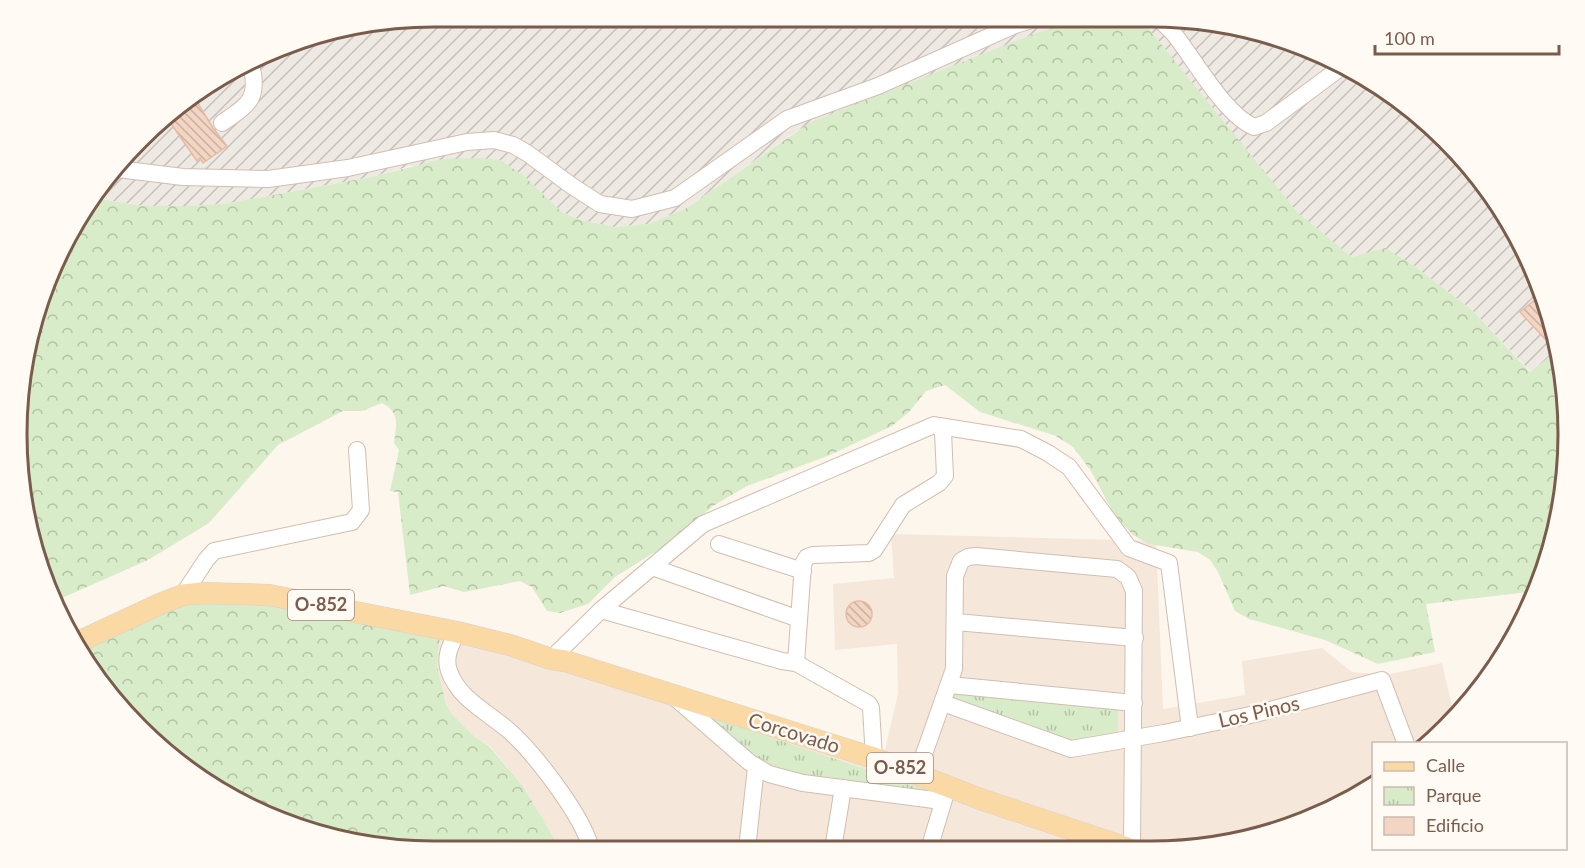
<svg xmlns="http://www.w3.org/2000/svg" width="1585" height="868" viewBox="0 0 1585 868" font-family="Lato,sans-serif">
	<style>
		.residential { fill: #f5e8da }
		.industrial { fill: url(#industrial-furrows) }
		.forest { fill: url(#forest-crowns) }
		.park { fill: url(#park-tufts) }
		.building { fill: url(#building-back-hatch); stroke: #e6bba3; stroke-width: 1.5 }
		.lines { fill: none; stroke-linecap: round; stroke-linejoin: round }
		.minor-casing { stroke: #d1beb0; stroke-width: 18 }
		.major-casing { stroke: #dad1cd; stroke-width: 22 }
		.minor { stroke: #fff; stroke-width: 16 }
		.major { stroke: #fbd9a5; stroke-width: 21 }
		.labels { text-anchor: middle; stroke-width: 5; stroke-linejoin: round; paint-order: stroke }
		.shield { fill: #fffaf3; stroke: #a28b7f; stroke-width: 1.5 }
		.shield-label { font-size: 18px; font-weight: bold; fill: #7a5c4d }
		.street-label { font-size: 20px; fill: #7a5c4d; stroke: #fffaf3 }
		.rim { fill: none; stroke: #7a5c4d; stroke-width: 3 }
	</style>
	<defs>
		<pattern id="industrial-furrows" width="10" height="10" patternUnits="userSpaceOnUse" patternTransform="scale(1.5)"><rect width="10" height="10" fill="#efe9e4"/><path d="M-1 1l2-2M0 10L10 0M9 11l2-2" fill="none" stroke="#c7c0bb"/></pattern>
		<pattern id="forest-crowns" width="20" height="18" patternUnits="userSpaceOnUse" patternTransform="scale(1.5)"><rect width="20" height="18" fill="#d8ecc9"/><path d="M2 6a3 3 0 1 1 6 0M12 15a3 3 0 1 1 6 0" fill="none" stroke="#b4c2a5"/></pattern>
		<pattern id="park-tufts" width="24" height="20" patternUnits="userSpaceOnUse" patternTransform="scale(1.5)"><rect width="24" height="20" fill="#d8ecc9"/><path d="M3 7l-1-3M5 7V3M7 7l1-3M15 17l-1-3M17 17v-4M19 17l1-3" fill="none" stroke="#b4c2a5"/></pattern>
		<pattern id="building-back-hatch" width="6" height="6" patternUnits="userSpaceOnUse" patternTransform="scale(1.5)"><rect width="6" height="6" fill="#f3d5c3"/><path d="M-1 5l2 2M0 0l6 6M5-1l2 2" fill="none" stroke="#cab0a1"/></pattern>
	</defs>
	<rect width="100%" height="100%" fill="#fdf6ec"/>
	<polygon class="residential" points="891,534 1156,541 1163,709 1245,695 1242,661 1322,648 1352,672 1385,675 1442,663 1455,718 1446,729 1429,743 1374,744 1373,786 1286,829 1205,848 561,850 523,786 490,746 475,737 452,714 446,704 437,666 440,636 467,640 882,763 898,693 897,644 835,650 833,584 894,578"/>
	<polygon class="industrial" points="434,17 1178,17 1259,31 1360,73 1427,120 1482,180 1526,250 1554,326 1558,350 1531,372 1472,310 1416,267 1385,249 1352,257 1298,214 1144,23 1112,19 1063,26 988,52 800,129 685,209 648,224 615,227 580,220 562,212 525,177 411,166 371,177 230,203 188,206 144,206 91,198 180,103 300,39"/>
	<g class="forest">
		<path d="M1112 19 1144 23 1298 213 1352 257 1385 248 1416 267 1472 310 1530 372 1558 350 1568 407 1565 489 1546 569 1536 591 1426 604 1435 652 1378 664 1325 640 1249 619 1235 611 1218 572 1210 560 1198 552 1149 544 1133 535 1115 516 1091 471 1073 447 1056 436 980 412 945 385 926 391 909 412 892 426 830 455 747 486 713 506 671 542 615 577 588 604 560 613 547 611 532 587 520 581 464 592 444 586 410 595 398 492 390 491 399 450 394 443C396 425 401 413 382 403L362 411H343L278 445 209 523 148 560 53 602 48 593 17 461 31 326 87 202 91 198 144 206H188L229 203 371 177 443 159 479 158 501 160 525 177 562 212 580 220 615 227 648 224 685 209 811 122 1036 33 1063 26Z"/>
		<polygon points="176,599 310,608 440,636 437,666 446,704 452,714 475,737 489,746 523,786 561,850 407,851 300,829 225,795 120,709 76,638"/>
	</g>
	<g class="park">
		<polygon points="952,693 1118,707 1118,731 1111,737 1066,745 950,703"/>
		<polygon points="701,714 927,790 923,792 805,779 771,770"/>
	</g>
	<g class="building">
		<polygon points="194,97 213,128 227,146 203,163 200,158 197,161 167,118 172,115 171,113"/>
		<polygon points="1542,294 1555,331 1545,339 1520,312"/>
		<circle cx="859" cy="614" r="13"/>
	</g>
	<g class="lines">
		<g class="minor-casing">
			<g id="minor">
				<path d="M1157 17C1163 23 1169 28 1174 34 1195 60 1224 114 1254 127L1266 123 1343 66"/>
				<path d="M222 123C248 105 260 99 251 65"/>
				<polyline points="118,169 183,177 268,179 348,168 467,142 494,140 513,145 527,153 572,186 600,204 632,209 675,198 787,119 878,86 1015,25 1041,17"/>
				<polyline points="939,426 1021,439 1048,453 1069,467 1129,548 1169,563 1190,728"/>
				<polyline points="719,544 803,571"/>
				<polyline points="652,567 799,619"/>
				<polyline points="183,595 206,560 214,551 352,522 361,510 357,450"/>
				<polyline points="601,610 782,661 796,663 869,704 871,708 874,758"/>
				<polyline points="956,622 1135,638"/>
				<path d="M457 632C451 645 444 656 449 671 459 699 486 711 507 729 532 750 585 818 591 850"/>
				<polyline points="551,659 601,610 703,524 934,425 939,426 943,432 945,476 939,483 903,505 874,550 869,553 813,555 807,557 803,564 796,663"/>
				<polyline points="950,685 1134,703"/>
				<polyline points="673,696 749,762 769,774 803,783 942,801"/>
				<polyline points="943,703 1071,749 1164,733 1255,714 1382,680 1406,744"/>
				<polyline points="917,774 954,669 955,576 961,561 968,557 976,556 1117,569 1128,577 1134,591 1132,848"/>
				<polyline points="747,849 756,767"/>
				<polyline points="833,849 843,788"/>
				<polyline points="929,849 946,793"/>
			</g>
		</g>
		<g class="major-casing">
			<polyline id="major" points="78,642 162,603 183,595 202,593 269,595 457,632 510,645 551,659 565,661 874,758 983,800 1127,848"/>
		</g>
		<use href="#minor" class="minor"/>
		<use href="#major" class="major"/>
	</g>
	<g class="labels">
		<g class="shield">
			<rect x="288" y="590" width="66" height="30" rx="4.5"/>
			<rect x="867" y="753" width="66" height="30" rx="4.5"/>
		</g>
		<g class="shield-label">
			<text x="321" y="611">O-852</text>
			<text x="900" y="774">O-852</text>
		</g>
		<g class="street-label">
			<text transform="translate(1259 712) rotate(-13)" y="7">Los Pinos</text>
			<text transform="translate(794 733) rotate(17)" y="7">Corcovado</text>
		</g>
	</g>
	<path d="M0 0H1585V868H0ZM434 27H1151A407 407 0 0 1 1558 434V434A407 407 0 0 1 1151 841H434A407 407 0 0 1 27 434V434A407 407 0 0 1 434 27Z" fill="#fffaf3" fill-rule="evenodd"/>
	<path class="rim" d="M434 27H1151A407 407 0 0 1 1558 434V434A407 407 0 0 1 1151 841H434A407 407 0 0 1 27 434V434A407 407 0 0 1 434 27Z"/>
	<rect x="1372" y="742" width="195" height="108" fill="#fffaf3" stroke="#cabbb1" stroke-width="1.5"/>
	<rect x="1384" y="762" width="30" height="9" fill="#fbd9a5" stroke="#cabbb1" stroke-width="1.5"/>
	<text x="1426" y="772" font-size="18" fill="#7a5c4d">Calle</text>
	<rect x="1384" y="787" width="30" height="18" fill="url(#park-tufts)" stroke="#cabbb1" stroke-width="1.5"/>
	<text x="1426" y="802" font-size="18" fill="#7a5c4d">Parque</text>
	<rect x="1384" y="817" width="30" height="18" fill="#f3d5c3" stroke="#cabbb1" stroke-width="1.5"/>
	<text x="1426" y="832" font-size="18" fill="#7a5c4d">Edificio</text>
	<path d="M1375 45v9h184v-9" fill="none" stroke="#7a5c4d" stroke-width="3"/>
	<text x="1384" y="45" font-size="18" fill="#7a5c4d" stroke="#fffaf3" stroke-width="4.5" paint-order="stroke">100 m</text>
</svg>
